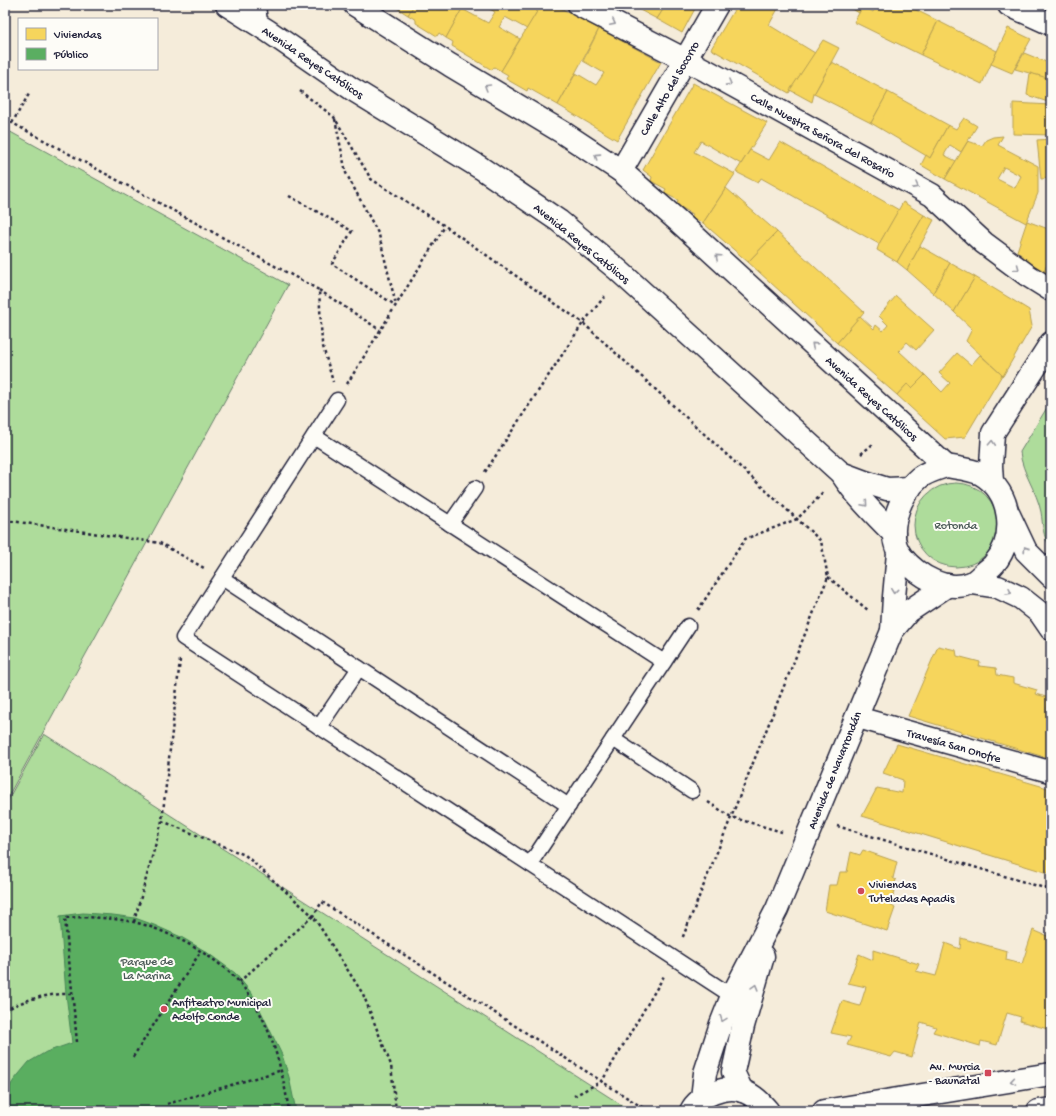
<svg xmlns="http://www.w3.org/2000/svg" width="1056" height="1116" viewBox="0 0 1056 1116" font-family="'Gochi Hand',sans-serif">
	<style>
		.green { fill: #aedc9b; stroke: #687f6b }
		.homes { fill: #f6d55c; stroke: #b69f52; fill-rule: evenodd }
		.public { fill: #5aae61; stroke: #498456 }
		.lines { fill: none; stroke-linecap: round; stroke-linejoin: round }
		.service-casing { stroke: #22223b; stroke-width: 17 }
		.pedestrian-casing { stroke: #22223b; stroke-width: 24 }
		.minor-casing { stroke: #22223b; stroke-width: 25 }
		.tertiary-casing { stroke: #22223b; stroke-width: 25 }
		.secondary-casing { stroke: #22223b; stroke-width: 25 }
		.path { stroke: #22223b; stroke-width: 2.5; stroke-dasharray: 3 3; stroke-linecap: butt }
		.service { stroke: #fdfcf7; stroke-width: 14 }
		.pedestrian { stroke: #fdfcf7; stroke-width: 21 }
		.minor { stroke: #fdfcf7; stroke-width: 22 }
		.tertiary { stroke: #fdfcf7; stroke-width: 22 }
		.secondary { stroke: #fdfcf7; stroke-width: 22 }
		.oneway { stroke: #9a9aa2 }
		.poi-dot { fill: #d1495b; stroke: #fdfcf7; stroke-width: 1.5 }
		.labels { text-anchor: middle; stroke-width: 4; stroke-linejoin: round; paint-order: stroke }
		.street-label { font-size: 12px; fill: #22223b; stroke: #fdfcf7 }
		.park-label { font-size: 12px; fill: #4c5a58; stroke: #fdfcf7 }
		.poi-label { font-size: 12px; fill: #22223b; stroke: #fdfcf7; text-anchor: start }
	</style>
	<rect width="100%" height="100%" fill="#f5ecda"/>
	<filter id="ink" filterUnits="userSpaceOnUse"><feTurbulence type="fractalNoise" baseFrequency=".025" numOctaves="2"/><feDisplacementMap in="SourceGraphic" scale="8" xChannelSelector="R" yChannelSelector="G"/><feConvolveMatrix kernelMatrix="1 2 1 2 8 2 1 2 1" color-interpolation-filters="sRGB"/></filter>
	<g filter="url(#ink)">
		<g class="green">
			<polygon points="5,129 288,285 5,802"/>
			<path d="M1051 401V547C1042 537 1043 524 1041 512 1037 491 1022 473 1020 452Z"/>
			<circle cx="956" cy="525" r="42"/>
			<polygon points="44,734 631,1111 5,1111 5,805"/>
		</g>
		<g class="homes">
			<polygon points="392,5 414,5 408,15"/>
			<polygon points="414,5 464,5 446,38 439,33 437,36 416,23 416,20 408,15"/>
			<polygon points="483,5 541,5 527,29 505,17 499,27 520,39 501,71 494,67 492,70 452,46 453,42 446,38 462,9 488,23 495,12"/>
			<polygon points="541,5 555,5 599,29 558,105 528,88 527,91 506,79 508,75 501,71"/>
			<polygon points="635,5 666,5 657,19 634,7"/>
			<polygon points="666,5 697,5 682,33 657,19"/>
			<polygon points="737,5 780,5 769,25 815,53 789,93 711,49"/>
			<polygon points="846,5 863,5 859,13"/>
			<polygon points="876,5 906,5 938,21 921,55 854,22 863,6 873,12"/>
			<polygon points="938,21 997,51 982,84 921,55"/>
			<polygon points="1008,28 1031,39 1012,73 991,64"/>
			<polygon points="599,29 661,62 617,140 558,105 576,73 596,85 604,73 583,61"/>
			<polygon points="823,40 839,48 814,94 812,102 790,90"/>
			<polygon points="1024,53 1051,64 1047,78 1015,69"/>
			<polygon points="832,62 888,92 871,123 814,94"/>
			<polygon points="1051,66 1051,79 1047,78"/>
			<polygon points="1030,73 1051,79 1051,103 1027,95"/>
			<polygon points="693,83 767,123 741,164 701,141 694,152 735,174 703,223 691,217 693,214 677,205 678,200 664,193 666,189 651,181 652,177 643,170"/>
			<polygon points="888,92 948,125 930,158 871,123"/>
			<polygon points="1013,103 1051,105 1051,135 1013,134"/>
			<polygon points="964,118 977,126 961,152 950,145 944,155 956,161 945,179 921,165 926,155 930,158 948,125 956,129"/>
			<path d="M1003 136 998 145 1038 166V193L1026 223 945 179 968 141 982 146 986 140 993 137ZM1004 167 1021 176 1015 188 997 179Z"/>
			<polygon points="1051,139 1051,178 1041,179 1037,140"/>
			<polygon points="780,142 899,210 879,244 761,178 758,183 736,172 750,150 769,160"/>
			<polygon points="726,188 777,232 748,262 703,223"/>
			<polygon points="903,202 924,215 897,262 877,250 879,244"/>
			<polygon points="924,215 934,220 907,270 897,262"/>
			<polygon points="1027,221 1051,230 1051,254 1043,275 1017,251"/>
			<polygon points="777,232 864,312 837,343 748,262"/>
			<polygon points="920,246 950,263 933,293 907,270"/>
			<polygon points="1051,254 1051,278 1043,275"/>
			<polygon points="950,263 975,277 954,312 933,293"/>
			<polygon points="975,277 1029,310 1032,326 1003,376 966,341 972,329 954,312"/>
			<polygon points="896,296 934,330 916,350 907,342 899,351 925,375 912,388 907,384 897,395 837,343 860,316 874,329 876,325 883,331 888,325 879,316"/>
			<polygon points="957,353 971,365 980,355 1002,375 965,437 945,439 897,395 907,384 912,388 925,375 942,392 950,383 939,373"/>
			<polygon points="938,646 956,650 957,656 980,662 979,666 996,668 997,675 1013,678 1013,683 1037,690 1035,694 1050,698 1046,712 1051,713 1051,759 908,716"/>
			<polygon points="897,744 1051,789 1051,874 862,816 877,788 902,793 903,780 883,773"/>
			<polygon points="863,850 897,862 893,878 896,880 892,890 895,891 890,905 895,908 887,931 825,911 829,885 837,885 840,872 847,872 851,852 860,855"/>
			<polygon points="1033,930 1047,936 1049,932 1051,932 1051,1030 1020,1021 1021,1017 1007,1013 997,1045 981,1041 980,1046 933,1032 936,1027 921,1022 912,1057 895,1052 891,1057 847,1045 851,1037 831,1033 842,1001 860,1006 866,987 848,983 859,954 873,960 873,950 919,964 916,971 936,976 945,943 960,949 961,938 1007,951 1006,960 1022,964"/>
		</g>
		<polygon class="public" points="83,913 113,915 135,918 154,925 181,937 205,951 235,973 253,995 282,1055 289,1077 296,1111 5,1111 5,1096 7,1091 14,1080 29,1062 46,1052 72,1043 66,994 60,916"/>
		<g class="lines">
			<g class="service-casing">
				<g id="service">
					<polyline points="337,400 183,638 732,996"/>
					<polyline points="314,436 664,662"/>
					<polyline points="450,524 475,488"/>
					<polyline points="222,578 569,806"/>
					<polyline points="319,727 359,668"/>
					<polyline points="613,739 692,791"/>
					<polyline points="530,864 688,626"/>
				</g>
			</g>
			<g class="pedestrian-casing">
				<polyline id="pedestrian" points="856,717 1051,772"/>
			</g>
			<g class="minor-casing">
				<g id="minor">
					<polyline points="254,5 256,23"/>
					<polyline points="355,5 450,65 562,132 621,171 677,220 946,466"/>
					<polyline points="579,5 707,71 932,195 984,243 1027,275 1051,290"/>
					<polyline points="1009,5 1051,24"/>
					<polyline points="621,171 717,5"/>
					<polyline points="992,482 991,466 993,433 1051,343"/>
					<polyline points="892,631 894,597 898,553"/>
					<polyline points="742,1091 733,1072 743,1026 763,956"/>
					<polyline points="702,1098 705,1073 721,1024 732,996 777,909 892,631 909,611 948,585"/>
					<path d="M691 1111C699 1095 726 1085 743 1091 754 1095 761 1103 768 1111"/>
					<polyline points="824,1111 1051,1074"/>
					<polyline points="1038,1111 1051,1109"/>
				</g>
			</g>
			<g class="tertiary-casing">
				<g id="tertiary">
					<path d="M946 466C957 468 971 469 981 474 1012 492 1017 537 994 564 992 567 988 569 985 572 981 575 976 581 971 583 946 593 918 576 902 557 884 535 899 495 919 478 926 472 937 469 946 466Z"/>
					<path d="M841 473C856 496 875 515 894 534"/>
					<polyline points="841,473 865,482 887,489 910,488"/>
				</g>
			</g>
			<g class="secondary-casing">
				<g id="secondary">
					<polyline points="227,5 268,31 352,89 481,168 559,221 618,270 841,473"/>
					<polyline points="1009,515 1026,551 1051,576"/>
					<polyline points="972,583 998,587 1021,598 1040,613 1051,629"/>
				</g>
			</g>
			<g class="path">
				<polyline points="300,91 334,117 371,179 445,226 583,323 821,541 828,577 682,939"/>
				<polyline points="5,119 319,290 322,343 333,382"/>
				<polyline points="335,119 346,173 379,235 396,305"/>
				<polyline points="12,123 29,94"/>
				<polyline points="289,196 352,231 332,264 395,305"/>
				<polyline points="319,290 380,330"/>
				<polyline points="347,384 445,226"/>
				<polyline points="861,454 873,444"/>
				<polyline points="485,472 583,323 605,296"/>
				<polyline points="5,520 160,543 204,568"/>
				<polyline points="828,577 869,611"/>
				<polyline points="698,610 745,539 797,519 824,492"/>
				<polyline points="180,660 162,821 245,855 313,916 322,902 648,1111"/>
				<polyline points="708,802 731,817 782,832"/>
				<polyline points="837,826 1051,890"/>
				<polyline points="134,922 162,821"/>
				<polyline points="239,982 313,916 363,994 391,1065 396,1111"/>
				<path d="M5 1011C23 999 51 993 72 994"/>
				<path d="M77 1042 65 918C86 916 113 918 134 922 168 930 216 956 239 982 269 1016 282 1067 289 1111"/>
				<polyline points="133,1057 201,951"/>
				<polyline points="574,1096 602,1081 664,976"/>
				<polyline points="167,1104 282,1070"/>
				<polyline points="601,1109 612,1111"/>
			</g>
			<use href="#service" class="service"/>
			<use href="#pedestrian" class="pedestrian"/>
			<use href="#minor" class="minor"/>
			<use href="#tertiary" class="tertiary"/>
			<use href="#secondary" class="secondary"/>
		</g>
		<defs><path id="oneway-chevron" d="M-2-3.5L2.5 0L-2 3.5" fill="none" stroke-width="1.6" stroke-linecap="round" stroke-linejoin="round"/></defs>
		<g class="oneway">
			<use href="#oneway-chevron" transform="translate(613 23) rotate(27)"/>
			<use href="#oneway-chevron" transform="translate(729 83) rotate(29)"/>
			<use href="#oneway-chevron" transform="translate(487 87) rotate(-149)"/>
			<use href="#oneway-chevron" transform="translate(597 156) rotate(-147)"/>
			<use href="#oneway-chevron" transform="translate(916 186) rotate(29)"/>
			<use href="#oneway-chevron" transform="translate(718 257) rotate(-138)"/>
			<use href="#oneway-chevron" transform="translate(1017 268) rotate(37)"/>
			<use href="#oneway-chevron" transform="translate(814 345) rotate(-138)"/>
			<use href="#oneway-chevron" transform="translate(992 443) rotate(-87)"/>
			<use href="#oneway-chevron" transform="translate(865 504) rotate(49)"/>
			<use href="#oneway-chevron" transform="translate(1026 549) rotate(-123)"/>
			<use href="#oneway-chevron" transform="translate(894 591) rotate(96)"/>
			<use href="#oneway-chevron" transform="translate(1009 592) rotate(26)"/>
			<use href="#oneway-chevron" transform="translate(755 987) rotate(-74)"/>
			<use href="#oneway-chevron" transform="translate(723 1019) rotate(111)"/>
			<use href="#oneway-chevron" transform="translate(1013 1081) rotate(171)"/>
		</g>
	</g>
	<g class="poi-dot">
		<circle cx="861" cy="891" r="4"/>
		<circle cx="164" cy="1009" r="4"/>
		<rect x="984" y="1069" width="8" height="8" rx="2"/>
	</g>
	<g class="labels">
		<g class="street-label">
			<text transform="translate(313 62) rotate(34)" y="4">Avenida Reyes Católicos</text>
			<text transform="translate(669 88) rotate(-60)" y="4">Calle Alto del Socorro</text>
			<text transform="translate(823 135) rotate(29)" y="4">Calle Nuestra Señora del Rosario</text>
			<text transform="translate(582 243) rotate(39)" y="4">Avenida Reyes Católicos</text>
			<text transform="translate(872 398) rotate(42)" y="4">Avenida Reyes Católicos</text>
			<text transform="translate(954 745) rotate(16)" y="4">Travesía San Onofre</text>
			<text transform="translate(834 770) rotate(-68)" y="4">Avenida de Navarrondán</text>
		</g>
		<g class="park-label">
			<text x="956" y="529">Rotonda</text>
			<text x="147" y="965">Parque de<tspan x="147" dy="14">La Marina</tspan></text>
		</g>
		<g class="poi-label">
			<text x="869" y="888">Viviendas<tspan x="869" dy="14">Tuteladas Apadis</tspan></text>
			<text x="172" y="1006">Anfiteatro Municipal<tspan x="172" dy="14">Adolfo Conde</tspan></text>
			<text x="980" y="1070" text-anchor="end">Av. Murcia<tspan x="980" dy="14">- Baunatal</tspan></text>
		</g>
	</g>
	<rect width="1056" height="1116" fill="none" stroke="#fdfcf7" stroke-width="20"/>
	<rect x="10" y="10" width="1036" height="1096" fill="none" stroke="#22223b" stroke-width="1.5" filter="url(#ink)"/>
	<rect x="18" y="18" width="140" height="52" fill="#fdfcf7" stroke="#a5a5ac"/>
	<rect x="26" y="28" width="20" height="12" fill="#f6d55c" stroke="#a5a5ac"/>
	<text x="54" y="38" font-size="12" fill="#22223b">Viviendas</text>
	<rect x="26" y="48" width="20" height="12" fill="#5aae61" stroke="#a5a5ac"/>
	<text x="54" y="58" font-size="12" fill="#22223b">Público</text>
</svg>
